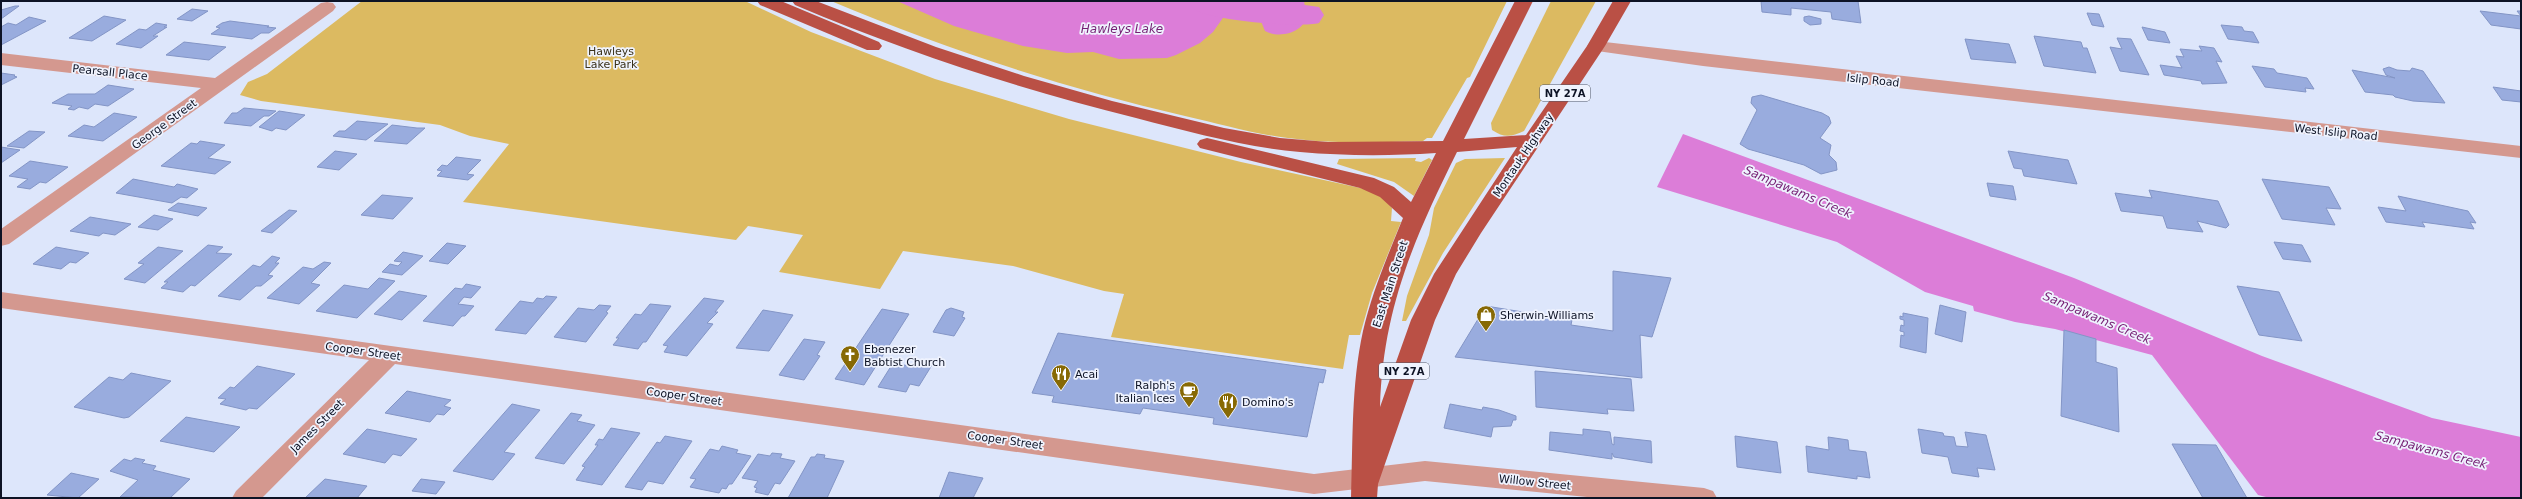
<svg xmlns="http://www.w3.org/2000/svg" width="2522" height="499" viewBox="0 0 2522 499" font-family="'DejaVu Sans',sans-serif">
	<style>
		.green { fill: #dcba61 }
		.water { fill: #dc7dd8 }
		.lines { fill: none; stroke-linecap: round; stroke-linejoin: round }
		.river { fill: #dc7dd8; fill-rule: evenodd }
		.building { fill: #99acde; stroke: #8395c6 }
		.minor { fill: #d4988f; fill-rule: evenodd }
		.major { fill: #ba5045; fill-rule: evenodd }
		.labels { text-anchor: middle; stroke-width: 3.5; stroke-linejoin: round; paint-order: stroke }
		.shield { fill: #eff3fe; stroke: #515666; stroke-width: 1 }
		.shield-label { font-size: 10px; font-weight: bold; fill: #0d1325 }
		.park-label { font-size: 11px; fill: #3b321b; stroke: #eff3fe }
		.street-label { font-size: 11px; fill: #0d1325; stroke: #eff3fe }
		.poi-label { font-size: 11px; fill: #0d1325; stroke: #eff3fe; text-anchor: start }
		.water-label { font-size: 12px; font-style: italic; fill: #751f73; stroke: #eff3fe }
	</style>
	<rect width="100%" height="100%" fill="#dde6fb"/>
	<g class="green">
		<polygon points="362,1 745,1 811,32 935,79 1069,119 1241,162 1365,189 1383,197 1392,208 1391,221 1401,222 1372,293 1360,335 1349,335 1343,369 1111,337 1124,294 1104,291 1013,266 903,251 880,289 779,272 803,235 748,226 736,240 463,202 509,144 470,136 440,125 261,101 240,95 248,82 267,74"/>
		<path d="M831 1H1507L1470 77 1467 78 1432 138H1427L1423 141C1384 142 1345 144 1306 140 1265 137 1224 125 1185 116 1064 88 945 49 831 1Z"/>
		<path d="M1551 1H1596L1524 131C1511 137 1504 138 1492 130L1491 123Z"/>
		<polygon points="1416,158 1415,161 1421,162 1429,158 1432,160 1414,196 1394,182 1337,164 1339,159"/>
		<polygon points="1505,158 1443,253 1406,321 1402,321 1407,296 1429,235 1434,208 1456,163 1465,159"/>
	</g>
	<g class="water">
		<polygon points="897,1 1228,1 1228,4 1234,5 1232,14 1225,15 1213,32 1200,43 1176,55 1167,58 1119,59 1093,52 1067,53 1023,46 954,26"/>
		<path d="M1267 1H1304C1304 5 1307 10 1307 14 1305 33 1279 39 1265 31L1260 19 1241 15 1244 6 1263 5Z"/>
		<polygon points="1683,134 2074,278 2262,356 2432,418 2521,437 2521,498 2270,498 2258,495 2152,355 2055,329 2015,322 1974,311 1973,306 1925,292 1837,242 1657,187"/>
	</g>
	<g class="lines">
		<path class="river" d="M1189 1C1232 1 1277 0 1319 7L1324 15 1319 23C1299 28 1211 21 1194 9 1192 7 1190 3 1189 1Z"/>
	</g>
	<g class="building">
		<polygon points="1761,1 1858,1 1861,23 1832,19 1831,12 1791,8 1791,15 1762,12"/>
		<polygon points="15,6 19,6 1,19 1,10"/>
		<polygon points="192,9 208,11 192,21 177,19"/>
		<polygon points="2480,11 2521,16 2517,11 2521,11 2521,29 2491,25"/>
		<polygon points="2087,13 2099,14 2104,27 2092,25"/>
		<polygon points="104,16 126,20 92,41 69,38"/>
		<polygon points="1809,16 1821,19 1821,24 1810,25 1804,21 1804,17"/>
		<polygon points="29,17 46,21 1,45 1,27 8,23 16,25"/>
		<polygon points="230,21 269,26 267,27 276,28 269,33 261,33 252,39 211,34 220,28 216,27 222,23"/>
		<polygon points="156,23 167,25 164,27 167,27 153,36 158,36 141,48 116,44 139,29 146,30"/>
		<polygon points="2221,25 2242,27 2244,31 2253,32 2259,43 2228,39"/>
		<polygon points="2142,27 2165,32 2170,43 2148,40"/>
		<polygon points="2034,36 2081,42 2083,48 2087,48 2096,73 2044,66"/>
		<polygon points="2117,38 2131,39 2149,75 2120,71 2110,47 2122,49"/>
		<polygon points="1965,39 2009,44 2016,63 1971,59"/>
		<polygon points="184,42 226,47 209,60 166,55"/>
		<polygon points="2199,46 2214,48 2222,62 2216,61 2227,83 2202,84 2201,81 2164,75 2160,65 2182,68 2176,56 2184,57 2180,49 2202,51"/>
		<polygon points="2252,66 2274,69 2277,73 2307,78 2314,89 2305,88 2306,92 2265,87"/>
		<polygon points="2389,67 2397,70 2410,71 2412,68 2423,71 2445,103 2413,101 2395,97 2393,95 2365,92 2352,70 2395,78 2386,75 2383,69"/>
		<polygon points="1,73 15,75 14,76 17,77 1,85"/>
		<polygon points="108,85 134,89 108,106 95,104 88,109 79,107 74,110 68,109 72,106 52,103 68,94 95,94"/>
		<polygon points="2493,87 2521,91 2521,102 2502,100"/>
		<polygon points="1761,95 1822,113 1829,117 1831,123 1820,138 1831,145 1829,155 1836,162 1837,170 1821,174 1804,165 1748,149 1740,144 1757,110 1751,103 1752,97"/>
		<polygon points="244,108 276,111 269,116 264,116 251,126 224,123 232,113 237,113"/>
		<polygon points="279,111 305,115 286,130 276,128 272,131 259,127"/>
		<polygon points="114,113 137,117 103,141 68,136 84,125 94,127"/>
		<polygon points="357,121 388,124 366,140 333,136 339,131 345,131"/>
		<polygon points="392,125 417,128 425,128 407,144 374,141"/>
		<polygon points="29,131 45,132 24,148 7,146"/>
		<polygon points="200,141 225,145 208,158 231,162 215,174 161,166 191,143 197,144"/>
		<polygon points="1,147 20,150 1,163"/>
		<polygon points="335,151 357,154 339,170 317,167"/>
		<polygon points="2008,151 2068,160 2077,184 2024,176 2022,169 2014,168"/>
		<polygon points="456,157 481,160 467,174 474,175 468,180 437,176 442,171 437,170 442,165 447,166"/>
		<polygon points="30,161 68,167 46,183 40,182 30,189 17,187 28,179 9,176"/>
		<polygon points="133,179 174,187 177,184 198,189 187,198 181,197 172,203 116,193"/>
		<polygon points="2262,179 2329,187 2341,209 2326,208 2335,225 2282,219"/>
		<polygon points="1987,183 2013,186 2016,200 1990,196"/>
		<polygon points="2149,190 2218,201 2229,225 2226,228 2197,221 2203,232 2167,228 2163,216 2121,211 2115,193 2152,198"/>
		<polygon points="382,195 413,198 393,219 361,215"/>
		<polygon points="2398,196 2468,211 2476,223 2470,222 2474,229 2422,222 2425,227 2386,222 2378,207 2406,211"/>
		<polygon points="178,203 207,208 198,216 168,210"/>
		<polygon points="289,210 297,211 272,233 261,231"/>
		<polygon points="154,215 173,219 158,230 138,227"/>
		<polygon points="90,217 131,224 115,235 103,233 99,236 70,231"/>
		<polygon points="2274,242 2302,245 2311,262 2283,259"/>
		<polygon points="447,243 466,246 448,264 429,261"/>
		<polygon points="208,245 223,247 216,253 232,254 195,286 191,285 183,292 161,288 168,282 164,282"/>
		<polygon points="56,247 89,253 76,263 70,262 61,269 33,264"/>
		<polygon points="158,247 183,251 145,283 124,279 144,264 138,263"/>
		<polygon points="403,252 423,256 402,275 382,272 390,264 398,266 402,262 394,261"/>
		<polygon points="272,256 280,258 275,263 279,263 268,275 273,276 261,286 256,286 240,300 218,296 253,265 260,267"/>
		<polygon points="324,262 331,263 311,283 320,285 299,304 267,298 303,267 313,269"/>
		<polygon points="1613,271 1671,278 1652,337 1640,335 1642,378 1455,357 1486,306 1572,320 1571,325 1613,331"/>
		<polygon points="379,278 395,281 357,318 316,311 344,285 368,289"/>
		<polygon points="466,284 481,287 471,298 464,297 458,304 474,306 465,316 462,316 453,326 423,321 455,288 462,289"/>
		<polygon points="2237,286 2279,292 2302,341 2259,335"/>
		<polygon points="399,291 427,296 402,320 374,314"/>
		<polygon points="546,296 557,297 526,334 495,330 520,301 533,303 537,298 543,299"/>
		<polygon points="704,298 724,301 715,312 718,312 707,323 713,324 687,356 664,352 668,346 663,345"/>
		<polygon points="650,304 671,306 646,342 643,342 638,349 613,345 619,338 616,338 635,314 641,315"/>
		<polygon points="599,305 611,306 606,312 608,313 586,342 554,337 578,308 594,310"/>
		<polygon points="1940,305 1966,312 1962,342 1935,334"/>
		<polygon points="951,308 964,312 962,317 965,318 954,336 933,332 946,310"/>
		<polygon points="882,309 909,314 864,385 835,379"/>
		<polygon points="763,310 793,315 769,351 736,348"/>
		<polygon points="1903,313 1928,318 1926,353 1900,347 1901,335 1904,336 1904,332 1900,331 1901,325 1904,326 1904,320 1900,319 1900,316 1903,317"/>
		<polygon points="2064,330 2096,339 2096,362 2117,368 2119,432 2061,416"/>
		<polygon points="1058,333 1326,370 1323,383 1319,382 1307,437 1213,424 1214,418 1143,408 1140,414 1052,402 1054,396 1032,393"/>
		<polygon points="804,339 825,342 817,355 820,356 804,380 779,375"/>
		<polygon points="917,362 932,365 919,386 910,384 906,392 878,387 893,363 915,367"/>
		<polygon points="257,366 295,374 257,409 249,408 246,410 220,404 226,399 218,398 230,387 234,388"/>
		<polygon points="1535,371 1631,379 1634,411 1607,409 1608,414 1536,407"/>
		<polygon points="131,373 171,381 129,417 124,418 74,407 109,377 123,380"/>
		<polygon points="407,391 451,400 444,406 451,408 444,415 437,414 430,422 385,413"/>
		<polygon points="512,404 540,410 504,452 515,454 493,480 453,471"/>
		<polygon points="1450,404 1482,410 1483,407 1499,410 1516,416 1516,420 1513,420 1511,426 1493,427 1491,437 1444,428"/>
		<polygon points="571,413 582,415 577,421 595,425 564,464 535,458"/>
		<polygon points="186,417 240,427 214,452 160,441"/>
		<polygon points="611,428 640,433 602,485 576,480 585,467 582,466 598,445 595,445 599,439 603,440"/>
		<polygon points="367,429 417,439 401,456 393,454 385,463 343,454"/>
		<polygon points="1583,429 1610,432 1612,444 1614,445 1614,437 1651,441 1652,463 1614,457 1612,453 1612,459 1549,450 1550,432 1583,435"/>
		<polygon points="1918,429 1943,433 1944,436 1954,437 1956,446 1968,447 1965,432 1986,435 1995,470 1977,468 1979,477 1952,473 1948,457 1922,453"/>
		<polygon points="665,436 692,441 663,484 648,481 642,490 625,487 657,442 660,443"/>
		<polygon points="1735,436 1777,442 1781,473 1737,467"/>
		<polygon points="1828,437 1848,440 1849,450 1866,452 1870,478 1857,476 1857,479 1808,472 1806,446 1829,450"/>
		<polygon points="2172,444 2216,445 2247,498 2203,498"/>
		<polygon points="722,446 738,450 736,453 751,456 732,484 729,484 726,489 722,488 719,493 690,487 696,479 690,478 710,449 719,451"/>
		<polygon points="772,453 782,454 780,458 795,461 780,484 775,483 768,495 755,492 757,488 754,487 758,481 742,478 758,454 770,456"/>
		<polygon points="817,454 825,455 824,458 844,461 827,498 788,498 811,457 815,457"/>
		<polygon points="135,458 145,460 142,463 156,466 153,470 190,479 170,498 120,497 138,480 110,471 124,459 131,461"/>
		<polygon points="949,472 983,478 973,498 939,498"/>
		<polygon points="71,473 99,479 78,498 47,495"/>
		<polygon points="325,479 367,486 357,498 305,498"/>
		<polygon points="421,479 445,482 436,494 412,491"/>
	</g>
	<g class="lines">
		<g class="minor">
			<polygon points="327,2 333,3 336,7 333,11 9,244 1,246 1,229 201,88 1,65 1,53 215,78 321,3"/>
			<polygon points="1596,41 2521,146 2521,158 1703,66 1590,50 1587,46 1590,42"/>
			<polygon points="1,292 1314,474 1425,461 1704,488 1713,491 1717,498 1597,498 1425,481 1314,494 395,364 262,498 232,498 236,491 369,360 1,308"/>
		</g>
		<g class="major">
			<polygon points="757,1 781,1 879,42 882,46 879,50 867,50 760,5"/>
			<path d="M792 1H816L936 47 1024 76 1112 101 1224 128 1280 138 1328 142 1443 141 1515 1H1533L1464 139 1526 135 1587 46 1613 1H1631L1605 46 1481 233 1456 274 1435 320 1378 484 1377 498H1351C1353 443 1351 385 1363 331 1372 292 1388 255 1403 218L1380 197 1360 188 1200 148 1197 144 1200 140 1207 138 1374 178 1394 187 1411 202 1436 153C1391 156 1345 156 1300 152 1244 147 1190 132 1136 118 1019 89 906 52 795 5ZM1517 147 1434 274 1411 320 1380 407C1383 308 1414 239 1457 152Z"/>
		</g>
	</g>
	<defs>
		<g id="shop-pin" transform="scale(1)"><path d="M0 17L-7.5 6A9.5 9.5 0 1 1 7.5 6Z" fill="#876904" stroke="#eff3fe"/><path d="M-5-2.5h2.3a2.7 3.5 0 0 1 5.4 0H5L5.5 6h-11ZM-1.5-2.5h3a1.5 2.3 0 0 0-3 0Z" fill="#fff"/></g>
		<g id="church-pin" transform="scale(1)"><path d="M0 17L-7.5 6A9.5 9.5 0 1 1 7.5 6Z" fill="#876904" stroke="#eff3fe"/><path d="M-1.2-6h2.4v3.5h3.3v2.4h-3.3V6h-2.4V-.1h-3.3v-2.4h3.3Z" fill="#fff"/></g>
		<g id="restaurant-pin" transform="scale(1)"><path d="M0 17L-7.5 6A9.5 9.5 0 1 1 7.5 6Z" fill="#876904" stroke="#eff3fe"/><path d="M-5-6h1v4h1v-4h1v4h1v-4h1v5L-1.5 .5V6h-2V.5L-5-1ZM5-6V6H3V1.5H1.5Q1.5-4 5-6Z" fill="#fff"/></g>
		<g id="cafe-pin" transform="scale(1)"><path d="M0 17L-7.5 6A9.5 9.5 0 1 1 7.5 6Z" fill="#876904" stroke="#eff3fe"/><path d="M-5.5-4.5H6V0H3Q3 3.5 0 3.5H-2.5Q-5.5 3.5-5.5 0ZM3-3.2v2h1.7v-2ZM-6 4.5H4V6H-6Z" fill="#fff"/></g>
	</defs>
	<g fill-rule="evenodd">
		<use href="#shop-pin" x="1486" y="315"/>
		<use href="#church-pin" x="850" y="355"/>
		<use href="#restaurant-pin" x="1061" y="374"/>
		<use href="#cafe-pin" x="1189" y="391"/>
		<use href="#restaurant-pin" x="1228" y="402"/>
	</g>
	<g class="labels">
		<g class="shield">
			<rect x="1540" y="85" width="50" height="16" rx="3"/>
			<rect x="1379" y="363" width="50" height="16" rx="3"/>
		</g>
		<g class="shield-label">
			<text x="1565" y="97">NY 27A</text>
			<text x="1404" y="375">NY 27A</text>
		</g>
		<g class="park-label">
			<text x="611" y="55">Hawleys<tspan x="611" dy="13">Lake Park</tspan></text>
		</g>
		<g class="street-label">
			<text transform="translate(110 72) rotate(6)" y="4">Pearsall Place</text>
			<text transform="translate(1873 80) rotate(6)" y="4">Islip Road</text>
			<text transform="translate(164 124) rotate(-36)" y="4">George Street</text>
			<text transform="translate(2336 132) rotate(6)" y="4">West Islip Road</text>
			<text transform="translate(1523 155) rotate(-56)" y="4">Montauk Highway</text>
			<text transform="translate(1390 284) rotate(-72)" y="4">East Main Street</text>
			<text transform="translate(363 351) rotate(8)" y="4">Cooper Street</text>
			<text transform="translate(684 396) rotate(8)" y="4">Cooper Street</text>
			<text transform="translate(317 426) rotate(-45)" y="4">James Street</text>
			<text transform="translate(1005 440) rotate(8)" y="4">Cooper Street</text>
			<text transform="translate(1535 482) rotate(6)" y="4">Willow Street</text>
		</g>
		<g class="poi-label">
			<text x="1500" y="319">Sherwin-Williams</text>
			<text x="864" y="353">Ebenezer<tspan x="864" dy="13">Babtist Church</tspan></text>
			<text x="1075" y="378">Acai</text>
			<text x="1175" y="389" text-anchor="end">Ralph's<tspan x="1175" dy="13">Italian Ices</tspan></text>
			<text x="1242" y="406">Domino's</text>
		</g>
		<g class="water-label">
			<text x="1122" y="33">Hawleys Lake</text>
			<text transform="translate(1798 192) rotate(23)" y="4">Sampawams Creek</text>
			<text transform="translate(2097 318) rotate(23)" y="4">Sampawams Creek</text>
			<text transform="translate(2431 450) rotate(15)" y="4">Sampawams Creek</text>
		</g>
	</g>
	<rect width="2522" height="499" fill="none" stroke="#0d1325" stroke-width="4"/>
</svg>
